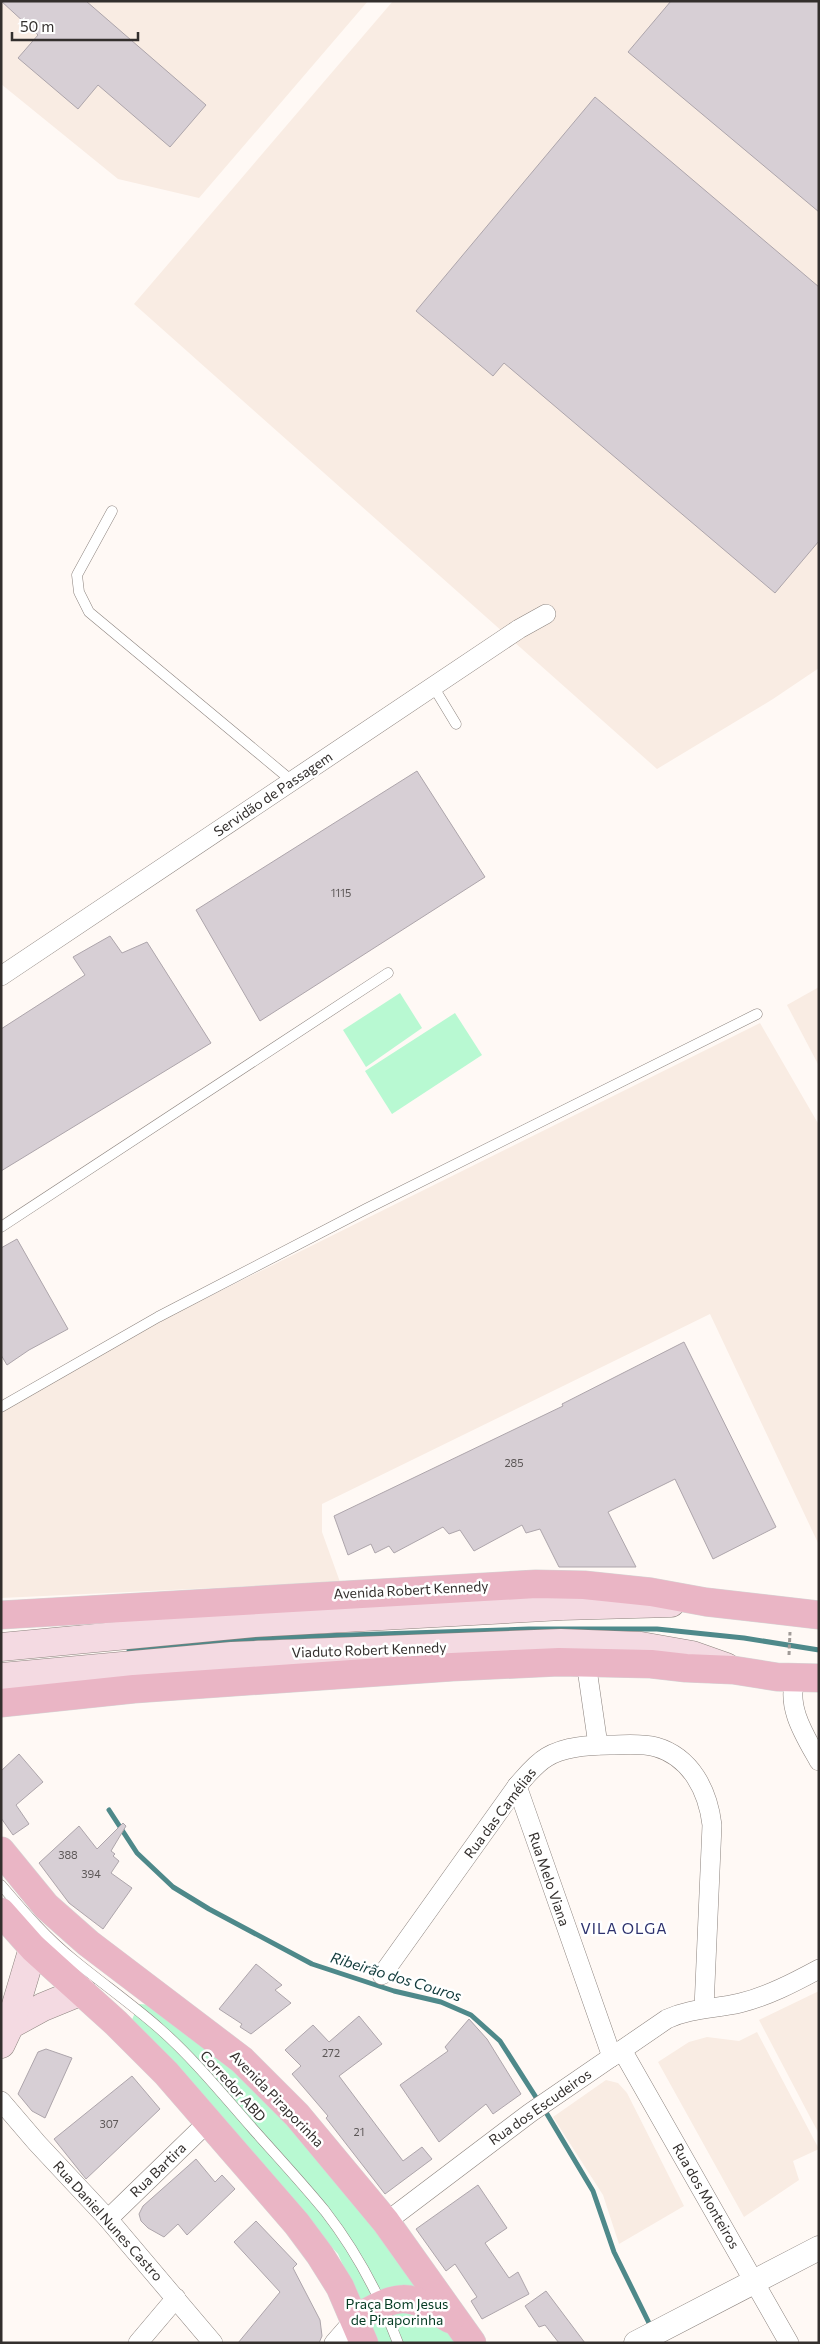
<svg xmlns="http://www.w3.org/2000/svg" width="820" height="2344" viewBox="0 0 820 2344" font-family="Commissioner,sans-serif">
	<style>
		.built { fill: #f9ece3 }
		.green { fill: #b8f9d2 }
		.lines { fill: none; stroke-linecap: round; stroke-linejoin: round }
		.stream { stroke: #4e898a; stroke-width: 5 }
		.building { fill: #d7cfd5; stroke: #ada5ab }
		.service-casing { stroke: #8c837e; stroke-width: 11 }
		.minor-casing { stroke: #8c837e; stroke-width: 20 }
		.tertiary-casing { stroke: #8c837e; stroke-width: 25 }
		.secondary-casing { stroke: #8c837e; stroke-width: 29 }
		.primary-casing { stroke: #d6d5d5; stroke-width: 29 }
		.path { stroke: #a09b98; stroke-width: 3; stroke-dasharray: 4 2.5; stroke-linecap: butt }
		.service { stroke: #fff; stroke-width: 10 }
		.minor { stroke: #fff; stroke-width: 19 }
		.tertiary { stroke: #fff; stroke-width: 24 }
		.secondary { stroke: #f4dae2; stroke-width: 28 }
		.primary { stroke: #eab5c5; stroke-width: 28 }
		.labels { text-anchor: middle; stroke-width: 5; stroke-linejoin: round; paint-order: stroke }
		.number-label { font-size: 11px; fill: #5c5757 }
		.street-label { font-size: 14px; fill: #332f2d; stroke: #fff }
		.park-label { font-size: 14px; fill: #053b23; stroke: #fff }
		.neighbourhood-label { font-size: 15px; letter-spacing: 1px; fill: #2d326d; stroke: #fff }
		.water-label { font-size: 15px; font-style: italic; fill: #0f393a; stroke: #fff }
	</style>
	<rect width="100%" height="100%" fill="#fff9f5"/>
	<g class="built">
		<polygon points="1,1 368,1 199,198 118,179 1,84"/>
		<polygon points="393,1 819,1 819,668 773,699 657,769 134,304"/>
		<polygon points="819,987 819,1066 787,1005"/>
		<polygon points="760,1023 819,1125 819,1545 710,1314 322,1504 322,1532 340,1582 1,1598 1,1400"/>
		<polygon points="819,1991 819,2134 759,2020"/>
		<polygon points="757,2032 819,2149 793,2161 799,2180 744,2217 658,2062 689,2042 707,2037 739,2041"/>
		<polygon points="606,2080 618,2083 627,2093 684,2206 619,2244 603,2195 553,2117"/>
	</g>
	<g class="green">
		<polygon points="400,993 422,1028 366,1067 343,1030"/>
		<polygon points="455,1013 482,1055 392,1114 365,1071"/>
		<polygon points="139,2004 165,2006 224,2055 362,2206 456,2343 377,2343 338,2254 130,2024"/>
	</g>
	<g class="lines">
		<g class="stream">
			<polyline points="129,1650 258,1638 529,1629 657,1629 744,1638 819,1650"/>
			<polyline points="109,1810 137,1853 173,1887 209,1909 312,1964 394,1991 441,2002 471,2015 500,2041 539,2102"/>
			<polyline points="544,2109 593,2191 614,2252 651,2327"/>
		</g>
	</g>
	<g class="building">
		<polygon points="1,1 86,1 206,105 170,147 98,85 78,109 18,58 38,35"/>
		<polygon points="671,1 819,1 819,212 628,52"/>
		<polygon points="595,97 819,287 819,541 775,593 504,363 493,376 416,311"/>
		<polygon points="417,771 485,877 260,1021 196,910"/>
		<polygon points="110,936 122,953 147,942 211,1043 1,1171 1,1029 85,975 73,957"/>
		<polygon points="17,1239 68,1329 29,1350 7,1365 1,1355 1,1248"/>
		<polygon points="684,1342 776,1527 713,1559 675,1479 608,1512 636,1567 559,1567 540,1529 526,1533 522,1525 474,1551 460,1530 449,1534 443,1527 394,1553 389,1546 375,1553 371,1544 348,1555 334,1516 563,1406 562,1404"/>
		<polygon points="19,1754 43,1782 16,1805 29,1824 13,1835 1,1818 1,1771"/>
		<polygon points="123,1823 126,1826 111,1851 115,1854 113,1856 119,1861 111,1873 132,1888 103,1929 69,1903 39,1863 79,1826 97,1849"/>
		<polygon points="256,1964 282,1985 275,1990 291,2003 251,2034 240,2027 242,2024 219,2009"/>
		<polygon points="359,2016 382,2044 339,2076 403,2161 422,2147 432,2159 385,2194 326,2118 328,2116 292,2074 301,2066 285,2050 313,2025 329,2042"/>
		<polygon points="469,2019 487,2039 521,2094 493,2114 486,2104 439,2142 400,2085 448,2051 445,2047"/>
		<polygon points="46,2049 72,2058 45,2118 32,2111 18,2094 38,2052"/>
		<polygon points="132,2076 160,2109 86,2179 54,2139"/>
		<polygon points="196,2159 215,2182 222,2175 235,2189 187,2235 178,2224 164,2237 148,2228 141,2221 139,2214 143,2206"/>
		<polygon points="478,2185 507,2228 485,2243 509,2278 518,2272 529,2294 482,2319 471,2301 477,2297 455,2264 446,2271 416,2229"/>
		<polygon points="256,2221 297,2264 293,2268 320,2320 322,2336 319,2343 238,2343 280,2292 234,2242"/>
		<polygon points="546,2291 585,2343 559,2343 545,2325 539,2327 525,2306"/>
	</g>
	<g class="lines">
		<g class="service-casing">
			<g id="service">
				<polyline points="112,511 77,575 79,592 89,612 292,781"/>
				<polyline points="433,686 456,724"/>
				<polyline points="1,1227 388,973"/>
				<polyline points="1,1407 158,1317 366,1209 757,1014"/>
				<path d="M1 1885C24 1912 47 1939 75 1961 103 1984 133 2005 160 2029 194 2059 223 2095 253 2129 277 2156 302 2183 325 2211 356 2251 380 2296 398 2343"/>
			</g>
		</g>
		<g class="minor-casing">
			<g id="minor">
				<polyline points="1,976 519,629 546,614"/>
				<polyline points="586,1662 598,1745"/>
				<path d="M796 1677C785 1706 805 1736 819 1761"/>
				<polyline points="517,1786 612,2057"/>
				<path d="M382 1975 517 1786C526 1776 535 1764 547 1757 565 1746 590 1745 610 1745 625 1745 641 1743 656 1747 691 1757 708 1791 712 1825L704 2008"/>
				<polyline points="622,2050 789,2343"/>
				<polyline points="1,2101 37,2143 108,2219 213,2343"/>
				<polyline points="108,2219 209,2121"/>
				<path d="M386 2222 530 2113 667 2019C691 2008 715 2009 740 2003 768 1996 793 1983 819 1969"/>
				<polyline points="138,2343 176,2298"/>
				<polyline points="334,2343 355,2319"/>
			</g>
		</g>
		<g class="tertiary-casing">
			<polyline id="tertiary" points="636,2343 819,2248"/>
		</g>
		<g class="secondary-casing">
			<g id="secondary">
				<polyline points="1,1647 254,1623 562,1606 671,1603"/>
				<polyline points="1,1677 232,1656 561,1643 641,1646 692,1655 726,1667"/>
				<polyline points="10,2025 43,2007 82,1991"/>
				<polyline points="1,2044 10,2025 33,1948"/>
			</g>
		</g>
		<g class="primary-casing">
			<g id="primary">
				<polyline points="1,1615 536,1584 584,1585 651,1592 706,1602 819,1615"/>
				<polyline points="1,1703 134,1689 452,1667 559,1662 651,1664 686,1668 733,1670 777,1677 819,1678"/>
				<polyline points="1,1851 46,1906 88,1943 242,2060 297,2115 386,2222 472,2343"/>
				<polyline points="1,1912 33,1948 116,2023 166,2073 297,2224 320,2255 340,2287 364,2343"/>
				<path d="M355 2319C400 2293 406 2292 450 2319"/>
			</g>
		</g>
		<polyline class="path" points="789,1655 790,1632"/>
		<use href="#service" class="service"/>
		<use href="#minor" class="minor"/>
		<use href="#tertiary" class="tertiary"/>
		<use href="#secondary" class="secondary"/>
		<use href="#primary" class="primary"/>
	</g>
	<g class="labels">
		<g class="number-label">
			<text x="341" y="897">1115</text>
			<text x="514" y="1467">285</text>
			<text x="68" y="1859">388</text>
			<text x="91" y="1878">394</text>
			<text x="331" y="2057">272</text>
			<text x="109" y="2128">307</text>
			<text x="359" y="2136">21</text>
		</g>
		<g class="street-label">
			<text transform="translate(273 794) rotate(-34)" y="5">Servidão de Passagem</text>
			<text transform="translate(411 1590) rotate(-3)" y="5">Avenida Robert Kennedy</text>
			<text transform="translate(369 1650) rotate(-2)" y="5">Viaduto Robert Kennedy</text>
			<text transform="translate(500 1813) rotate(-53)" y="5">Rua das Camélias</text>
			<text transform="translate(549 1879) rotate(71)" y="5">Rua Melo Viana</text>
			<text transform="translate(233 2086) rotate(48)" y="5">Corredor ABD</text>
			<text transform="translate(277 2099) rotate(46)" y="5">Avenida Piraporinha</text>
			<text transform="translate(540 2107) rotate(-35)" y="5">Rua dos Escudeiros</text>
			<text transform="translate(158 2170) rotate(-44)" y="5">Rua Bartira</text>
			<text transform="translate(706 2196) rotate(60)" y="5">Rua dos Monteiros</text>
			<text transform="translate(108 2221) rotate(48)" y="5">Rua Daniel Nunes Castro</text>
		</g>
		<g class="park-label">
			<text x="397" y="2309">Praça Bom Jesus<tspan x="397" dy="16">de Piraporinha</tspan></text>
		</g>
		<g class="neighbourhood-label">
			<text x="624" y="1934">VILA OLGA</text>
		</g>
		<g class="water-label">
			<text transform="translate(396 1977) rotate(17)" y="5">Ribeirão dos Couros</text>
		</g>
	</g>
	<rect width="820" height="2344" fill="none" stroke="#332f2d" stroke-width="5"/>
	<path d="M12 32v8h126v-8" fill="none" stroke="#332f2d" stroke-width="2.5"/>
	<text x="20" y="32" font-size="15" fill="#332f2d" stroke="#ffffff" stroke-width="4" paint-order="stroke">50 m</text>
</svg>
